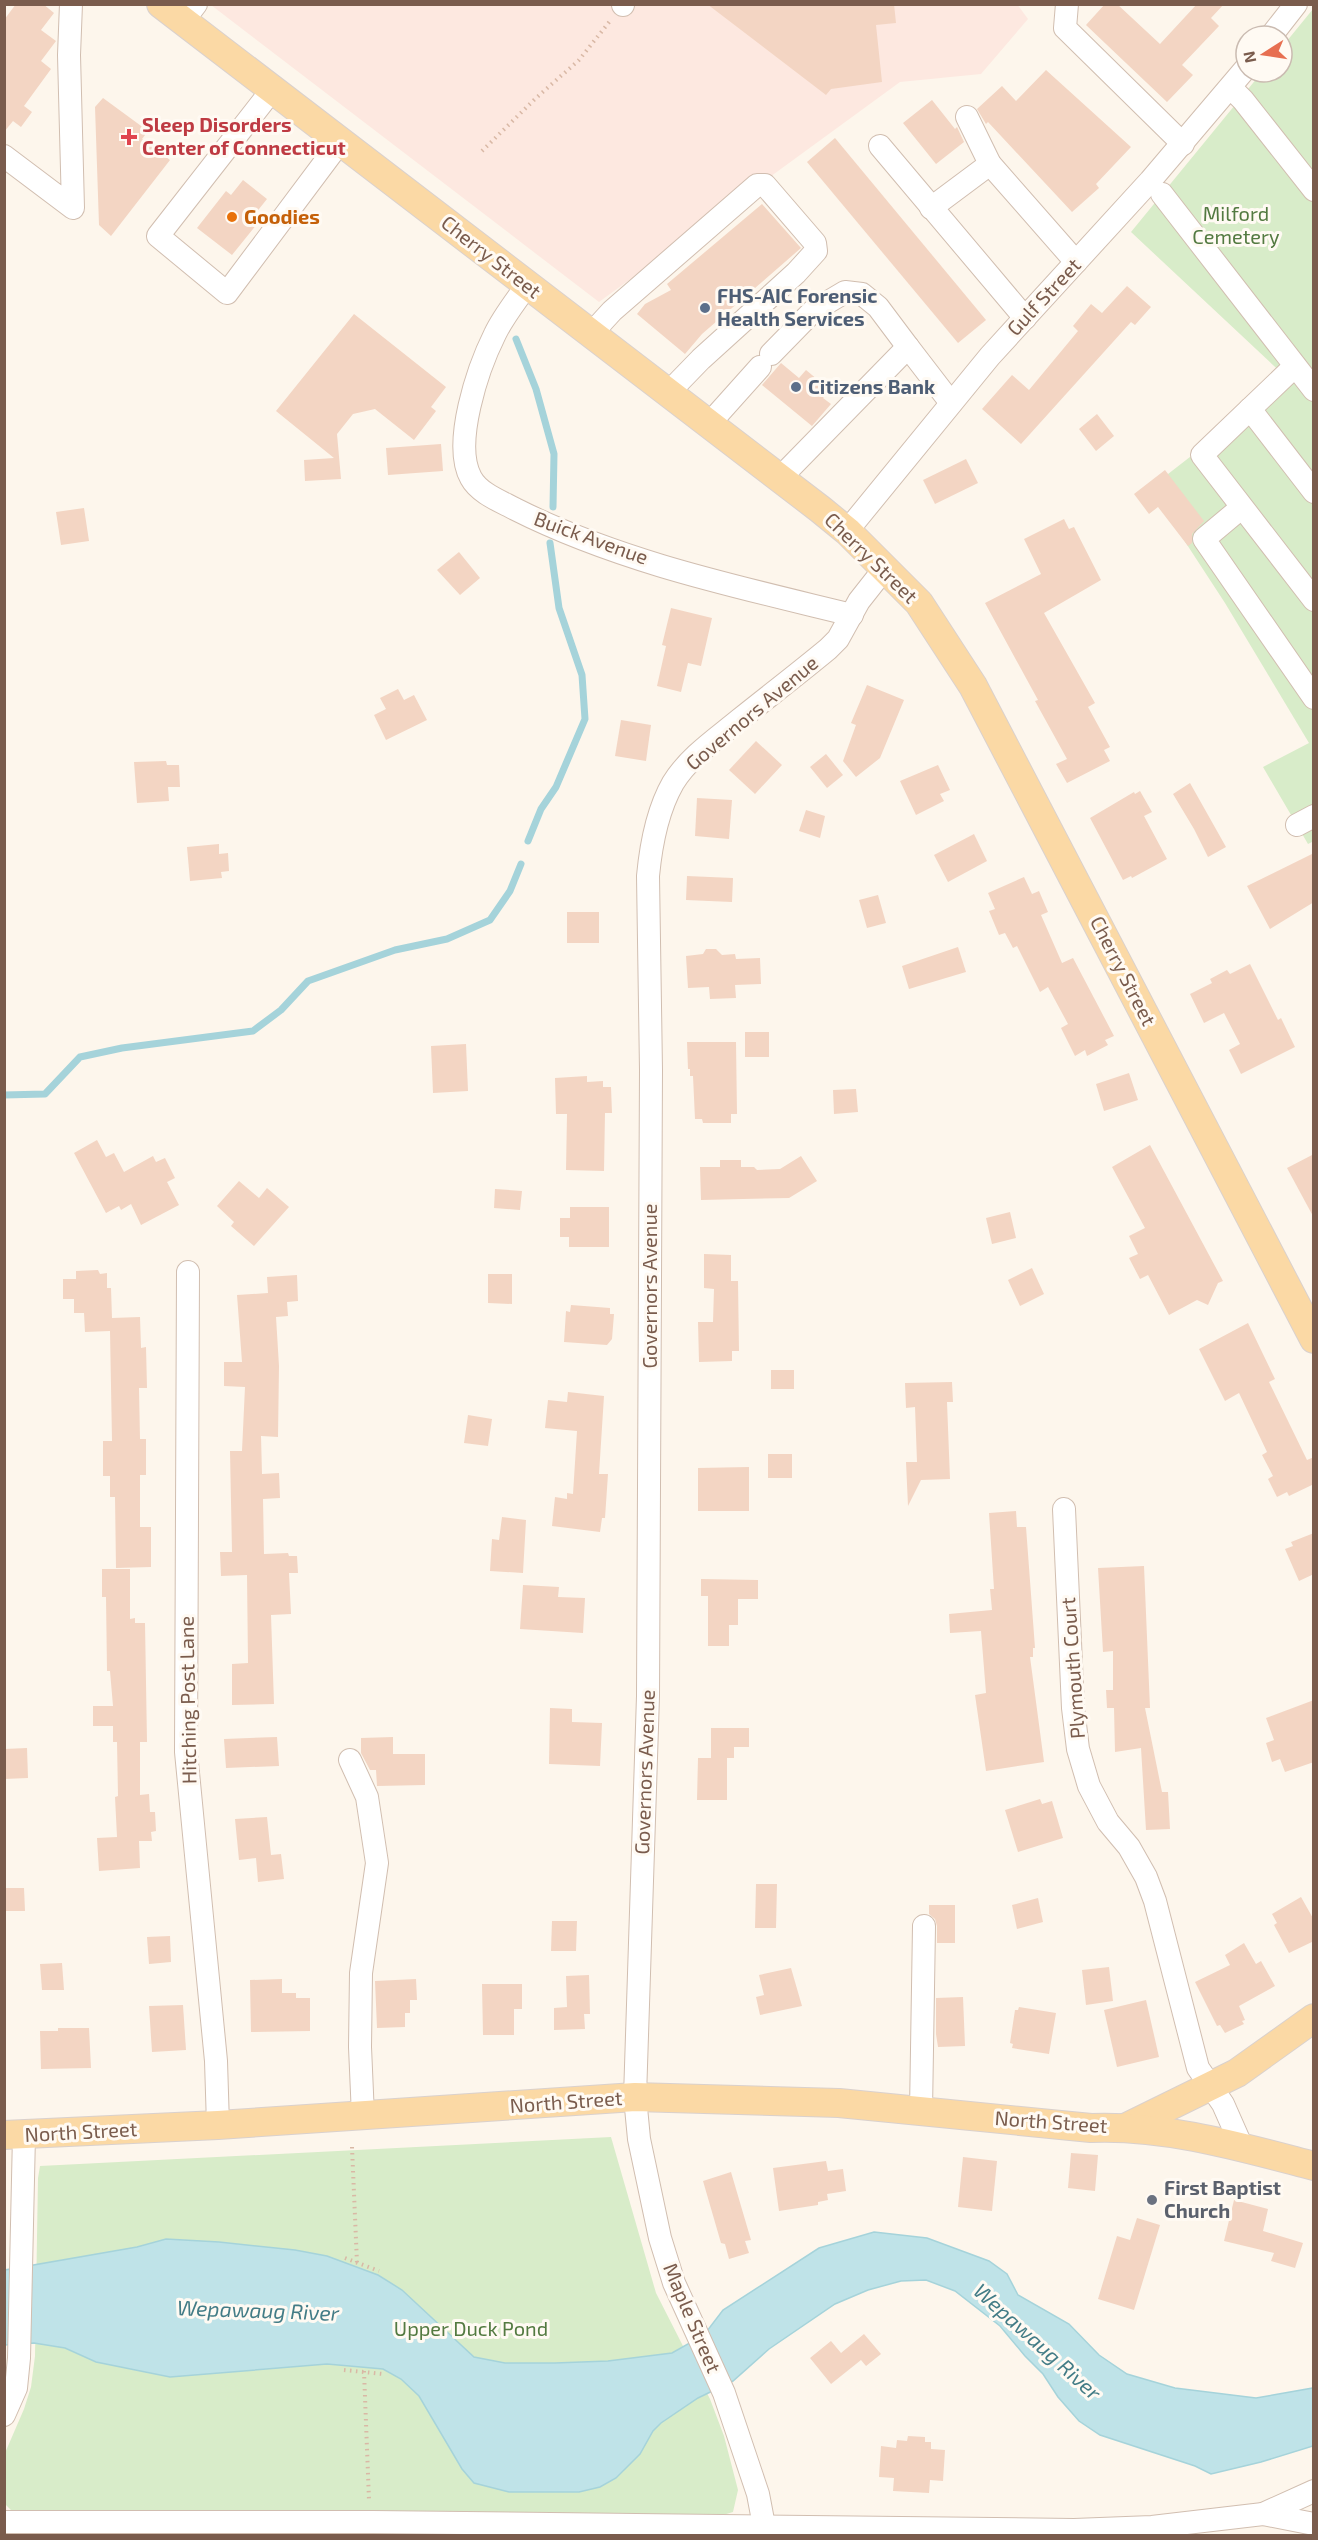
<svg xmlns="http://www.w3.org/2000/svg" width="1318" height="2540" viewBox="0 0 1318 2540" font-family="'Exo 2',sans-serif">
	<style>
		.commercial { fill: #fde8e0 }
		.green { fill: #d8ecc9 }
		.water { fill: #bfe3e8; stroke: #a5d3da; stroke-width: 1.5 }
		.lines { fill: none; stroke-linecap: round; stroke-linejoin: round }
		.stream { stroke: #a5d3da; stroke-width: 7 }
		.building { fill: #f3d5c3 }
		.minor-casing { stroke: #d1beb0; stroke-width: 24 }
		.major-casing { stroke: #dad1cd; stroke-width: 30 }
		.path { stroke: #d9b8a5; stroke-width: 4; stroke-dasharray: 1.5 4.5; stroke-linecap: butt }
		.minor { stroke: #fff; stroke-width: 22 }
		.major { stroke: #fbd9a5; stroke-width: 28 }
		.health-dot { fill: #e0444e; stroke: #fffaf3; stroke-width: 2 }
		.food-dot { fill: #e8710a; stroke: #fffaf3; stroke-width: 2 }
		.service-dot { fill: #5c6f8a; stroke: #fffaf3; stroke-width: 2 }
		.worship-dot { fill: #6b7280; stroke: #fffaf3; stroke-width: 2 }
		.labels { text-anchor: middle; stroke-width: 6; stroke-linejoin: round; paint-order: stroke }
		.health-label { font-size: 20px; font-weight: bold; fill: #be3a42; stroke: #fffaf3; text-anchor: start }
		.park-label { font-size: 20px; fill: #537a41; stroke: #fffaf3 }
		.food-label { font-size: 20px; font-weight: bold; fill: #c56008; stroke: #fffaf3; text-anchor: start }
		.street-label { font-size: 20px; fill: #7a5c4d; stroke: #fffaf3 }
		.service-label { font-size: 20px; font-weight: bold; fill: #4e5e75; stroke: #fffaf3; text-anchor: start }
		.worship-label { font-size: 20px; font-weight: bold; fill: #5b616d; stroke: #fffaf3; text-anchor: start }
		.water-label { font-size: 21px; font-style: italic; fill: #437c86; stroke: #fffaf3 }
	</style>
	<rect width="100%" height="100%" fill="#fdf6ec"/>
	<polygon class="commercial" points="1017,4 1028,19 981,74 900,82 599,302 211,5"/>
	<g class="green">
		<polygon points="1313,9 1314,841 1308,844 1263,767 1309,743 1225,603 1150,488 1289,380 1131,232 1262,72 1282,72 1282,47"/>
		<polygon points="611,2137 656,2293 710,2399 724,2436 738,2490 733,2512 723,2515 26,2513 12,2511 5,2504 5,2453 24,2409 31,2387 35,2356 38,2178 40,2166"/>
	</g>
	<polygon class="water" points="874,2232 927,2238 989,2261 1007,2274 1018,2295 1069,2324 1099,2355 1127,2374 1175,2388 1256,2398 1313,2388 1313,2446 1261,2462 1211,2474 1195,2466 1100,2435 1079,2421 1058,2397 1043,2374 1025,2356 1000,2326 955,2291 926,2280 901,2281 868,2290 835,2304 769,2349 733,2381 698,2398 661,2423 653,2431 640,2454 616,2478 600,2487 579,2492 509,2492 474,2483 462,2469 419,2396 401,2379 383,2369 327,2364 170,2377 96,2362 65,2348 34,2343 5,2345 5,2270 137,2247 166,2239 219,2242 295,2250 327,2256 378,2275 402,2290 474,2357 505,2363 555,2363 608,2361 672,2353 704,2335 723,2310 819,2248"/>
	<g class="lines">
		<g class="stream">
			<polyline points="516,339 536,389 554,454 553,507"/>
			<polyline points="528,841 541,809 556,787 585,719 582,675 559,608 550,543"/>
			<polyline points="4,1095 45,1094 80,1057 122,1048 253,1031 281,1010 308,981 395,950 447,939 490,920 510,891 521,864"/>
		</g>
	</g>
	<g class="building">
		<polygon points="16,4 43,4 54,13 41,30 56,41 41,61 51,69 24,106 32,112 21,127 13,121 4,132 4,20"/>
		<polygon points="707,4 894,4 896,23 876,25 882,82 831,89 826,95"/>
		<polygon points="1105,4 1117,4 1160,44 1197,4 1224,4 1211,18 1219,26 1182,65 1193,75 1167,102 1086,25"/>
		<polygon points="1046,70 1131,147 1096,184 1099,188 1072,212 988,122 986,124 977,109 1002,86 1016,101"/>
		<polygon points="103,98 148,131 142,139 170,160 111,236 99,225 95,107"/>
		<polygon points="932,100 955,129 957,127 964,142 936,164 903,123"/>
		<polygon points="835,138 986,320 958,343 807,162"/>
		<polygon points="243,180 267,199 255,214 261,219 232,255 197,228 226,191 231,195"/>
		<polygon points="762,204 801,248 702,334 685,354 637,314 645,304 671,290 667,284"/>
		<polygon points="1127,286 1151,307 1135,325 1131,322 1021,444 982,409 1012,375 1029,390 1078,331 1073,326 1091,304 1102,313"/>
		<polygon points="354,314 446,387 431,407 436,411 414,440 375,409 353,414 337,434 341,479 305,481 304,460 334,458 276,411"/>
		<polygon points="781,363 799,378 806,370 830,390 823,398 831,404 812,426 762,385"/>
		<polygon points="1097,414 1114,436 1096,451 1079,429"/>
		<polygon points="441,444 443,471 388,475 386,448"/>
		<polygon points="966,459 978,483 935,504 923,480"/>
		<polygon points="1165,470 1204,521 1192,534 1192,543 1188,546 1158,507 1149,514 1134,494"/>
		<polygon points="84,508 89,541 61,545 56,512"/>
		<polygon points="1064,519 1069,529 1074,527 1101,580 1044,613 1095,703 1088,707 1110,747 1104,750 1110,761 1067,783 1056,764 1067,759 1035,701 1038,700 985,603 1041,574 1024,539"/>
		<polygon points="459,552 480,578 460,595 437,570"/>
		<polygon points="671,608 712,618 701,666 688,663 681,692 657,686 666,646 662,645"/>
		<polygon points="867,685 904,700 880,758 856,777 843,761 856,725 851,723"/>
		<polygon points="398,689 404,700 414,695 427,720 386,740 374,715 386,709 380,698"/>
		<polygon points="621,720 651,725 646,761 615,756"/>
		<polygon points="756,741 782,765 755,794 729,770"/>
		<polygon points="826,754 843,775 827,788 810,767"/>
		<polygon points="166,761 167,765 179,765 180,787 168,787 169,801 137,803 134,762"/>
		<polygon points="938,765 950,790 940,794 944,801 916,815 900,781"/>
		<polygon points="1190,783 1226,847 1208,857 1194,829 1173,794"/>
		<polygon points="1140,791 1152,812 1144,816 1167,859 1132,878 1131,876 1123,880 1090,818 1134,792 1135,794"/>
		<polygon points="697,798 732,800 729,839 695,836"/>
		<polygon points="806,810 825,816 820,838 799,831"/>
		<polygon points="974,834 987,861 948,882 934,855"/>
		<polygon points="219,844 219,854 228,853 229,871 221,872 222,878 190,881 187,847"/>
		<polygon points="1314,853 1314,902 1270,929 1247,886"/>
		<polygon points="687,876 733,878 732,902 686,900"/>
		<polygon points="1024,877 1032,894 1039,891 1048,912 1041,915 1062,963 1073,958 1114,1036 1105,1040 1108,1045 1087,1056 1085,1050 1075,1056 1061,1028 1068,1024 1048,987 1040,992 1017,946 1013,948 1005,933 999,935 989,911 995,909 988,893"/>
		<polygon points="878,895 886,923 867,928 859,900"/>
		<rect x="567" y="912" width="32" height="31"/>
		<polygon points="958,947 966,972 909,989 902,966"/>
		<polygon points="706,949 716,949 722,955 735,954 736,959 760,958 761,984 735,985 736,998 710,999 709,987 688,988 686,956 703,954"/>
		<polygon points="1250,964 1278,1020 1281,1018 1295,1047 1241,1074 1229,1050 1240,1044 1224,1013 1204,1023 1190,994 1212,983 1210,979 1227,970 1230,974"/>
		<rect x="745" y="1032" width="24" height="25"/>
		<polygon points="687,1042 736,1042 737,1114 731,1114 731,1123 703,1123 702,1119 695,1119 693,1076 690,1076 690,1069 688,1069"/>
		<polygon points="466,1044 468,1091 433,1093 431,1046"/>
		<polygon points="1129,1073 1138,1100 1104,1111 1096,1084"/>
		<polygon points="587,1076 587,1082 603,1081 603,1087 611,1087 612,1113 605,1113 604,1171 566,1170 567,1114 556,1114 555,1078"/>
		<polygon points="856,1089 858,1112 834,1114 833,1090"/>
		<polygon points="97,1140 106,1157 114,1153 124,1172 153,1156 156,1162 165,1158 175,1178 167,1182 179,1205 141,1225 131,1204 121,1210 119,1206 106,1213 74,1153"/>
		<polygon points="1150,1145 1223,1281 1218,1283 1208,1305 1197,1300 1169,1315 1148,1275 1140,1279 1129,1258 1138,1254 1129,1236 1145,1228 1112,1167"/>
		<polygon points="1314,1154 1314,1218 1287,1168"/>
		<polygon points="801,1156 817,1181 789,1198 701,1200 700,1167 720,1167 720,1160 741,1160 741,1167 754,1167 757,1170 780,1169"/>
		<polygon points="239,1181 259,1198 267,1188 289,1207 254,1246 231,1226 234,1222 217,1206"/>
		<polygon points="495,1189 522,1191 520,1210 494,1208"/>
		<polygon points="570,1207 609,1207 609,1247 569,1247 569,1237 560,1237 560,1218 570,1218"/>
		<polygon points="1010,1212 1016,1238 992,1244 986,1218"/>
		<polygon points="704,1254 731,1255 731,1281 738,1281 739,1351 732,1351 732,1361 699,1362 698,1322 713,1322 714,1289 704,1288"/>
		<polygon points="1032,1268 1044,1294 1020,1306 1008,1280"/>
		<polygon points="98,1270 100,1274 107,1273 107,1288 111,1288 112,1318 140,1317 141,1348 146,1347 147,1388 139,1388 140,1439 146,1439 146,1475 140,1475 140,1527 151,1527 151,1567 116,1568 115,1497 110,1497 110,1476 103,1476 103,1441 112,1441 110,1331 85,1332 84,1313 74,1313 74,1299 63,1299 63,1279 76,1279 76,1271"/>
		<polygon points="488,1274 512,1274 512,1304 488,1303"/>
		<polygon points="297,1275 298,1301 287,1302 288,1316 276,1317 279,1366 278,1437 261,1436 262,1474 279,1473 280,1498 263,1499 264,1554 288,1553 289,1556 297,1556 298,1573 289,1573 291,1614 271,1615 274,1704 232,1705 232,1664 248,1663 247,1575 221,1576 220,1552 232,1552 230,1451 242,1451 245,1387 224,1386 224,1362 242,1362 237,1295 268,1293 267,1277"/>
		<polygon points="571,1305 610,1308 610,1314 614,1314 612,1339 607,1345 564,1342 566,1311 570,1312"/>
		<polygon points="1248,1323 1275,1379 1269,1382 1307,1460 1314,1457 1314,1484 1289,1496 1287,1492 1277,1497 1268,1479 1273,1476 1262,1455 1267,1452 1239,1393 1225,1401 1199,1349"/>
		<rect x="771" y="1370" width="23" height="19"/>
		<polygon points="952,1382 953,1402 947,1402 950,1479 921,1480 908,1506 906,1462 917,1462 915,1407 906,1408 905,1383"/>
		<polygon points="568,1392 604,1396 599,1474 608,1474 605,1518 602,1518 600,1532 552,1526 555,1497 567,1499 567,1493 573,1494 577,1431 545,1428 548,1400 567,1402"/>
		<polygon points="468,1415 492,1419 488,1446 464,1443"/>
		<rect x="768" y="1454" width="24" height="24"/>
		<polygon points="749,1467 749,1511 698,1511 698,1468"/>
		<polygon points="1016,1511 1017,1527 1026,1527 1035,1648 1033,1648 1033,1657 1030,1657 1044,1762 986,1771 975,1695 986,1693 981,1631 950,1633 949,1614 992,1610 990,1589 994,1589 989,1513"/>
		<polygon points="502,1517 526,1520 523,1573 490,1571 492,1539 499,1540"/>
		<polygon points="1314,1533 1314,1574 1299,1581 1285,1549 1293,1546 1291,1542"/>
		<polygon points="1144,1566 1150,1708 1145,1708 1162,1792 1168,1792 1170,1829 1146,1830 1141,1748 1115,1752 1114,1708 1107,1708 1106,1690 1113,1690 1113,1651 1103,1652 1098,1568"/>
		<polygon points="102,1569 130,1569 130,1619 135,1618 135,1623 145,1623 147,1742 140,1742 140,1795 149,1794 150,1812 155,1812 156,1831 151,1832 152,1841 139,1841 140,1868 99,1871 97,1838 117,1837 115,1797 118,1796 117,1742 113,1742 113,1726 93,1726 93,1706 113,1706 110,1671 107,1671 106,1597 102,1597"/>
		<polygon points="701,1579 758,1580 758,1599 738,1599 738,1625 729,1625 729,1646 708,1646 708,1596 701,1596"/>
		<polygon points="523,1585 559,1587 558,1597 585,1598 583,1633 520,1629"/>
		<polygon points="1314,1700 1314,1762 1285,1772 1280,1759 1272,1762 1266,1743 1274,1740 1266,1718"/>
		<polygon points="550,1708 572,1709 572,1722 602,1723 600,1766 549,1764"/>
		<polygon points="711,1728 749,1728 749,1747 734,1747 734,1758 727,1758 727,1800 697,1800 698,1758 711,1758"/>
		<polygon points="277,1737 279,1766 226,1768 224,1739"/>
		<polygon points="393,1737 393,1754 425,1754 425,1785 377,1786 376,1770 370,1770 361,1753 361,1738"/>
		<polygon points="27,1748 28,1778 4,1779 4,1749"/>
		<polygon points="1040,1799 1042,1804 1052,1801 1063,1838 1018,1852 1005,1810"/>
		<polygon points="267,1817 271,1855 281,1854 284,1879 258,1882 256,1858 239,1860 235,1819"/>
		<polygon points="756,1884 777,1884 776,1928 755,1928"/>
		<polygon points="4,1888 24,1888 25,1911 4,1911"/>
		<polygon points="1301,1897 1314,1920 1314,1941 1289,1953 1274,1925 1277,1923 1272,1914"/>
		<polygon points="1038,1898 1043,1922 1017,1929 1012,1905"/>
		<polygon points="929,1905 955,1905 955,1943 937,1943 937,1926 935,1919 929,1914"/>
		<polygon points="552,1921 577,1921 576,1951 551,1951"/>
		<polygon points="170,1936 171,1962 149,1964 147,1937"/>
		<polygon points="1244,1943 1256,1964 1261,1961 1275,1986 1239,2006 1245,2020 1242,2021 1244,2024 1225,2033 1220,2025 1217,2026 1195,1982 1230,1965 1225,1955"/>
		<polygon points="62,1963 64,1990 42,1990 40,1964"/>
		<polygon points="1109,1967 1113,2001 1086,2005 1082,1970"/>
		<polygon points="791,1968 802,2006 760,2015 756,1997 764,1995 759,1975"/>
		<polygon points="589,1975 590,2014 584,2014 585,2029 554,2030 554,2008 567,2007 566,1976"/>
		<polygon points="282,1979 282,1993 296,1993 296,1998 310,1998 310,2031 251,2032 250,1980"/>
		<polygon points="416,1979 417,2000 410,2000 410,2013 405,2013 405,2027 377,2028 375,1981"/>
		<polygon points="482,1984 522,1984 522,2009 514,2009 514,2035 483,2035"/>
		<polygon points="963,1997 965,2046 938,2047 936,2034 936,1998"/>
		<polygon points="1146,2000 1159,2057 1117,2067 1104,2010"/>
		<polygon points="183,2005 186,2050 152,2052 149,2006"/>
		<polygon points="1019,2007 1056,2013 1049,2054 1012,2048 1013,2044 1010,2043 1015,2010 1018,2010"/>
		<polygon points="58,2028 89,2028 91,2068 41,2069 40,2031 58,2031"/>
		<polygon points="1071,2153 1098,2155 1095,2191 1068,2188"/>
		<polygon points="963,2157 997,2161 992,2211 958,2207"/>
		<polygon points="826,2161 828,2171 843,2169 846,2191 827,2194 828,2200 818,2202 818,2205 779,2211 773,2168"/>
		<polygon points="731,2172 751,2240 745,2241 749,2253 729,2259 725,2244 721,2243 703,2181"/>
		<polygon points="1234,2200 1268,2209 1263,2231 1303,2243 1295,2268 1271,2261 1274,2253 1224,2241"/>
		<polygon points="1137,2218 1160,2225 1134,2310 1098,2299 1117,2236 1130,2240"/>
		<polygon points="864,2334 881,2354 866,2366 861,2360 831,2384 810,2358 831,2341 841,2353"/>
		<polygon points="908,2436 925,2437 925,2442 931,2442 931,2449 945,2450 943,2481 930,2480 929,2493 893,2491 894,2478 879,2477 881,2446 896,2448 897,2440 907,2441"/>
	</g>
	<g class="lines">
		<g class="minor-casing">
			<g id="minor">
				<polyline points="623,4 623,5"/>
				<polyline points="1067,4 1065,28 1183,144"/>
				<polyline points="183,21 196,4"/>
				<polyline points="1271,36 1296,4"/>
				<polyline points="1231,88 1243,100 1314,190"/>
				<polyline points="272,90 158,236 227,293 340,142"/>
				<polyline points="967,117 990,164 1076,262"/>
				<polyline points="880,146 1025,318"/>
				<polyline points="4,156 73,208 69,55 71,4"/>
				<polyline points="1162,194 1314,390"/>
				<polyline points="931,208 990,164"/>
				<path d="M527 285C516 301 503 317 495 334 478 368 452 444 471 478 479 493 500 501 515 509 620 562 738 587 852 615"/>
				<polyline points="591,334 612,311 757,185 765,185 815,243 816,251 796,273 701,359 668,393"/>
				<polyline points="771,354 813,311 845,292 862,294 878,307 908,347"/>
				<polyline points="1295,366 1202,455 1314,600"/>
				<polyline points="1250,409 1314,492"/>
				<polyline points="709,424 760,367"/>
				<polyline points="780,478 908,347 951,403"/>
				<polyline points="1241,508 1204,539 1314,698"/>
				<polyline points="847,531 990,356 1150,181 1246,68"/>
				<polyline points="1297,825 1314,816"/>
				<polyline points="188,1272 186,1752 216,2061 218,2125"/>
				<polyline points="1064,1509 1073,1708 1078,1749 1089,1786 1108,1822 1129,1847 1146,1877 1155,1901 1198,2068 1223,2104 1242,2147"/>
				<polyline points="350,1760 367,1797 377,1863 361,1973 360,2047 363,2116"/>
				<polyline points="921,2111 924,1926"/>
				<polyline points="4,2415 16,2388 19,2358 24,2135"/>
				<polyline points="1263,2514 1314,2524"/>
				<polyline points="4,2522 373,2522 1074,2530 1152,2527 1263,2514 1314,2491"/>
				<path d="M766 2536 758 2494 724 2393 674 2283 660 2238 639 2139 635 2097 648 1696 651 1070 648 876C651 844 657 811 673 783 689 757 716 739 739 720 769 696 799 673 828 649L838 639 859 601 885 568"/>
			</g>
		</g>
		<g class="major-casing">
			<g id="major">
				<polyline points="161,4 820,509 847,531 919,603 973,686 1314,1339"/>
				<polyline points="1127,2127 1237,2073 1314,2018"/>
				<path d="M4 2135 218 2125 635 2097 839 2103 1091 2128C1166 2125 1241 2147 1314 2166"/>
			</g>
		</g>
		<g class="path">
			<polyline points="482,151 535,99 579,60 610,21"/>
			<polyline points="352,2147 357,2263"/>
			<polyline points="345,2258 379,2271"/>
			<polyline points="344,2370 383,2374"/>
			<polyline points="364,2371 369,2500"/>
		</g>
		<use href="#minor" class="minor"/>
		<use href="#major" class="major"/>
	</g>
	<path class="health-dot" d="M126 128h6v6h6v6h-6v6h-6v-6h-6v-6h6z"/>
	<circle class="food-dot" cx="232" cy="217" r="6"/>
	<g class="service-dot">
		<circle cx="705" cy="308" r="6"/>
		<circle cx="796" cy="387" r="6"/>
	</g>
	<circle class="worship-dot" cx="1152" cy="2200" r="6"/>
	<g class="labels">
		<g class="health-label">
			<text x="142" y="132">Sleep Disorders<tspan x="142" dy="23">Center of Connecticut</tspan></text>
		</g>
		<g class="park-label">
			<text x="1236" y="221">Milford<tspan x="1236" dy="23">Cemetery</tspan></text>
			<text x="471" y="2336">Upper Duck Pond</text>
		</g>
		<g class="food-label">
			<text x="244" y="224">Goodies</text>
		</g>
		<g class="street-label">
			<text transform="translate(491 257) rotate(38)" y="7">Cherry Street</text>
			<text transform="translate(1044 297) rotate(-47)" y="7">Gulf Street</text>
			<text transform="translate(591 538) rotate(20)" y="7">Buick Avenue</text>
			<text transform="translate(871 558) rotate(44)" y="7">Cherry Street</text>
			<text transform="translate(752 713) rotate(-40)" y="7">Governors Avenue</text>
			<text transform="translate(1123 971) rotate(63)" y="7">Cherry Street</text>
			<text transform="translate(650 1286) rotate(-90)" y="7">Governors Avenue</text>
			<text transform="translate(1073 1668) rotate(-94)" y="7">Plymouth Court</text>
			<text transform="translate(188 1700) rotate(-91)" y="7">Hitching Post Lane</text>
			<text transform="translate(645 1772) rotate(-88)" y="7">Governors Avenue</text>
			<text transform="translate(566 2102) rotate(-4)" y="7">North Street</text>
			<text transform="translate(1051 2122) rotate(4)" y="7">North Street</text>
			<text transform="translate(81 2132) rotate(-3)" y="7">North Street</text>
			<text transform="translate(692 2318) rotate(67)" y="7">Maple Street</text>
		</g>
		<g class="service-label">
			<text x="717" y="303">FHS-AIC Forensic<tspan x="717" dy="23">Health Services</tspan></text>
			<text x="808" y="394">Citizens Bank</text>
		</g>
		<g class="worship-label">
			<text x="1164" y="2195">First Baptist<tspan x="1164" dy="23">Church</tspan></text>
		</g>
		<g class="water-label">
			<text transform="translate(258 2311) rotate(2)" y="7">Wepawaug River</text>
			<text transform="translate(1037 2342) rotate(42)" y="7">Wepawaug River</text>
		</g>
	</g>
	<rect width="1318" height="2540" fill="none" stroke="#7a5c4d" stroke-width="12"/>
	<g transform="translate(1264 54) rotate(258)"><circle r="28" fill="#fffaf3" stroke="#cabbb1" stroke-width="1.5"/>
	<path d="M0-4.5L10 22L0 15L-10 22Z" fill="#e76f51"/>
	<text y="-9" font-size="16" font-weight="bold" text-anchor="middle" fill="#7a5c4d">N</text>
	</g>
</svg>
